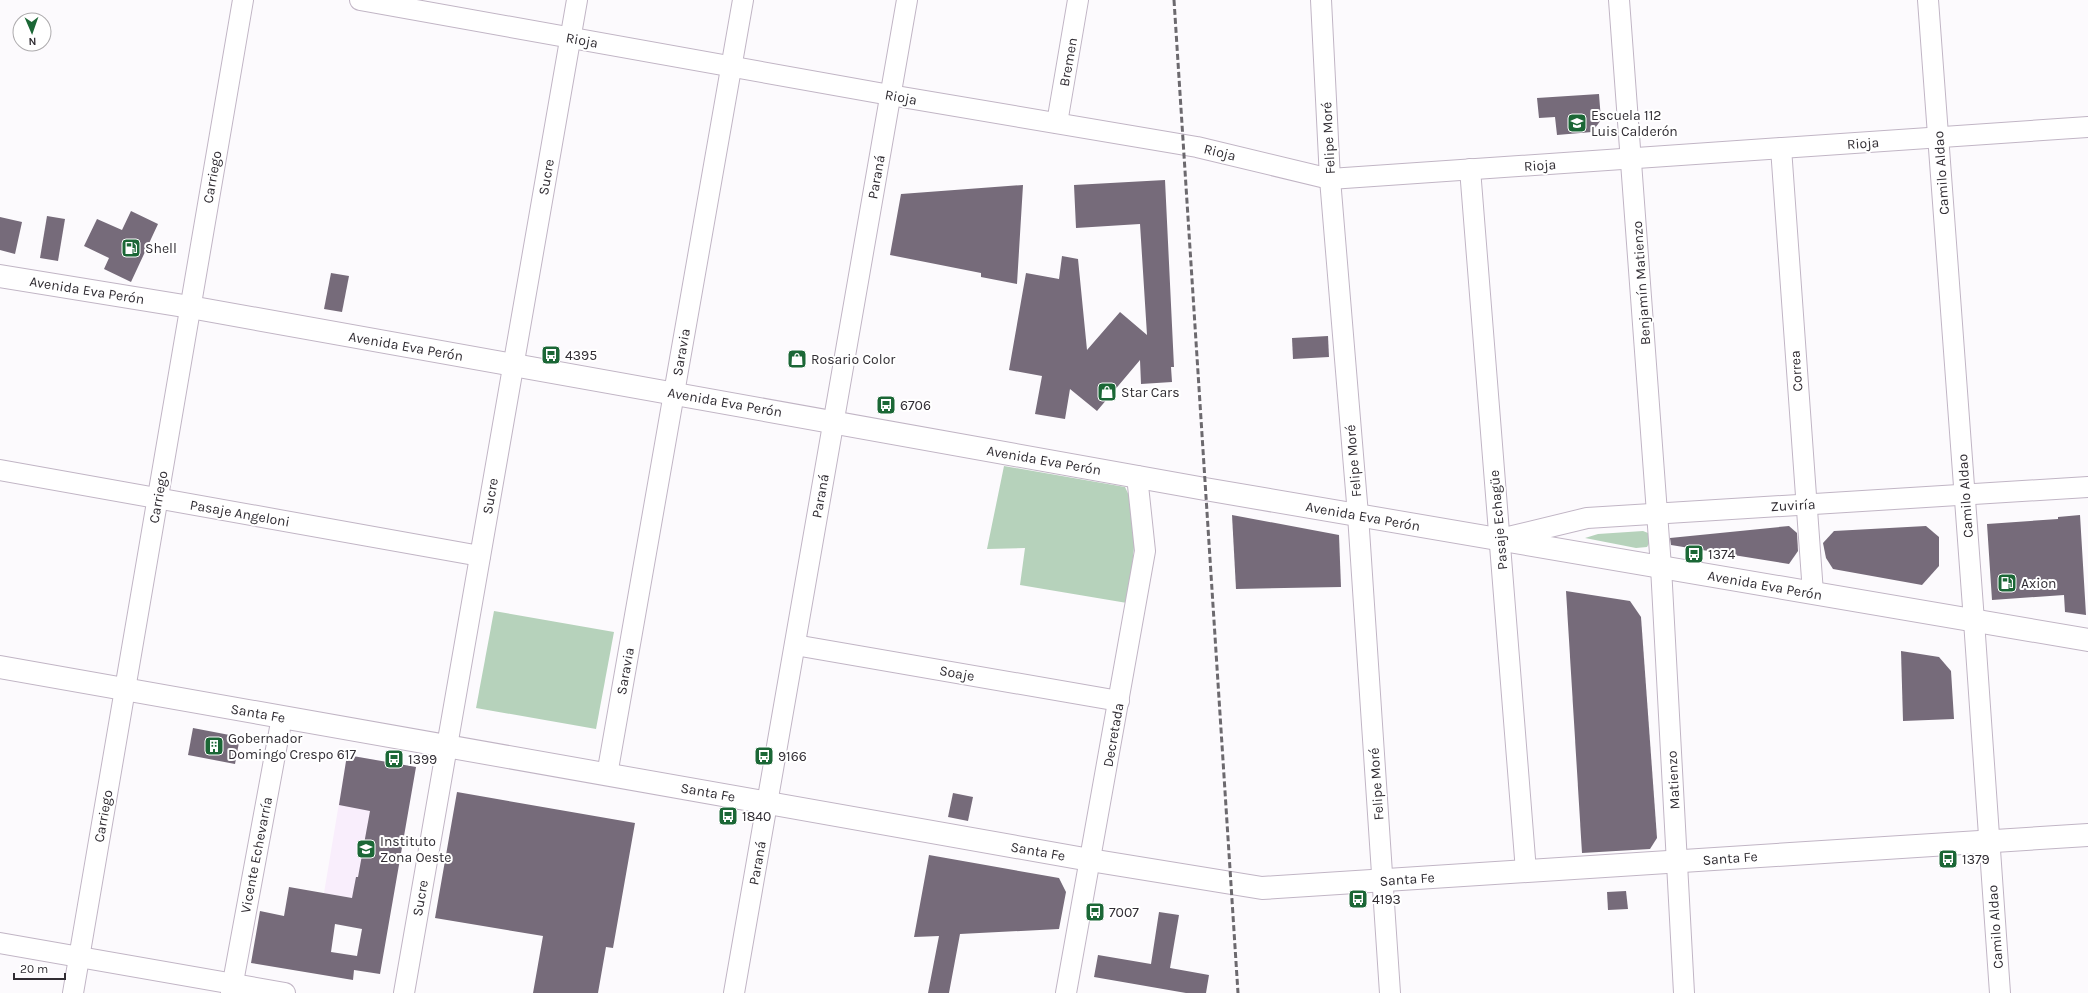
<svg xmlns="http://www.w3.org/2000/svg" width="2088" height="993" viewBox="0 0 2088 993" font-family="Karla,sans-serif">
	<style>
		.built { fill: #f9eefc }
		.green { fill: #b6d2bb }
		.building { fill: #766b7a; fill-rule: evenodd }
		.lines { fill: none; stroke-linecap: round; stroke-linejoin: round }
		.minor-casing { stroke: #c1b5c5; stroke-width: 22 }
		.major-casing { stroke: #c1b5c5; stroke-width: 24 }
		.minor { stroke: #fff; stroke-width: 20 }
		.major { stroke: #fff; stroke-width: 22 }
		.rail { stroke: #6c696e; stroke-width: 3; stroke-dasharray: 6 3; stroke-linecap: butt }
		.labels { text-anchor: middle; stroke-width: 4; stroke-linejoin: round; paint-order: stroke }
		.street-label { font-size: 14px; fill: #312d33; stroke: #fff }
		.poi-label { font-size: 14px; fill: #312d33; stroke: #fff; text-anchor: start }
	</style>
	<rect width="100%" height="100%" fill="#fcfafd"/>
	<polygon class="built" points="347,755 416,767 392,905 324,893"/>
	<g class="green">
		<path d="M1004 466 1125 487C1143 521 1131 566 1127 603L1020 585 1025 548 987 549Z"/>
		<polygon points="1643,531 1648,533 1651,540 1647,547 1636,548 1585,538 1598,534"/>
		<polygon points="494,611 614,632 596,729 476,708"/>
	</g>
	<g class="building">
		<polygon points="1599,94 1601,120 1592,132 1557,135 1555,117 1539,118 1537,98"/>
		<polygon points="1165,180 1174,367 1171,367 1172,382 1141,384 1140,360 1097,411 1070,389 1065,419 1035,414 1042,376 1009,370 1026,273 1059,279 1062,256 1078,259 1087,350 1120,312 1147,335 1140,224 1076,228 1074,185"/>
		<polygon points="1023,185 1017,284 981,277 981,273 890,255 901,194"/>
		<polygon points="131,211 158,224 131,282 104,269 109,258 84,246 97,219 122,230"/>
		<polygon points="47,216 65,219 58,261 40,258"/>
		<polygon points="0,217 22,222 15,254 0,250"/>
		<polygon points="331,273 349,276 342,312 324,309"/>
		<polygon points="1328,336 1329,357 1293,359 1292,338"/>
		<polygon points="1232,515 1339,535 1341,587 1236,589"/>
		<polygon points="2080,515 2086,615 2065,612 2064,595 1992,600 1987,524 2058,519 2058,517"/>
		<polygon points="1789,526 1797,533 1798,551 1789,564 1671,545 1670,538"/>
		<polygon points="1926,526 1939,537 1939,566 1922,585 1833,569 1826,558 1823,543 1834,531"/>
		<polygon points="1566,591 1630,601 1641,617 1657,838 1650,849 1582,853"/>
		<polygon points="1901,651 1939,657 1951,671 1954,719 1903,721"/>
		<polygon points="193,728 240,737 235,764 188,755"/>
		<path d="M347 755 416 767 380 974 354 970 353 980 251 963 260 911 284 916 289 887 352 898 356 877H358L370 811 339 805ZM335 924 362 929 357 956 331 952Z"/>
		<polygon points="457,792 635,823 613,948 606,947 598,993 533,993 543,936 435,918"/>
		<polygon points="953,793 973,797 968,821 948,817"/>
		<polygon points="929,855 1059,878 1066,892 1059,929 960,934 949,993 928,993 939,936 914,937"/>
		<polygon points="1626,891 1628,909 1608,910 1607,892"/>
		<polygon points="1159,912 1179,915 1170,968 1209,975 1206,993 1186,993 1094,977 1098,955 1151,964"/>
	</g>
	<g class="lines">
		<g class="minor-casing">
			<g id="minor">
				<polyline points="360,0 890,95 1197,147 1330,179 2088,127"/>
				<polyline points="1321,0 1330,179 1358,515 1390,993"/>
				<polyline points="1619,0 1661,567 1684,993"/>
				<polyline points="1928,0 1974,621 2000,993"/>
				<polyline points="1057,123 1078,0"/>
				<polyline points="1781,148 1813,593"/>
				<polyline points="1470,169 1526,871"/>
				<polyline points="0,470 480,556"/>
				<polyline points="1500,539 1587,518 2088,487"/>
				<polyline points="795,645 1119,701"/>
				<polyline points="607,775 743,0"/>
				<polyline points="0,943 285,993"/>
				<polyline points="73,993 243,0"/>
				<polyline points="231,993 282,717"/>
				<polyline points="404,993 577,0"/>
				<polyline points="734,993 907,0"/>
				<polyline points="1066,993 1145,551 1137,476"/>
			</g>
		</g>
		<g class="major-casing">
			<g id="major">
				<polyline points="0,276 190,307 1205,489 2088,640"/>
				<polyline points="0,667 1090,860 1262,888 2088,835"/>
			</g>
		</g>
		<use href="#minor" class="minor"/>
		<use href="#major" class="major"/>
		<polyline class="rail" points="1174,0 1238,993"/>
	</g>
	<defs>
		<g id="school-square" transform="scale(1)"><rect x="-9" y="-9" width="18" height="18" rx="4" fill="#1b6736" stroke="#fff"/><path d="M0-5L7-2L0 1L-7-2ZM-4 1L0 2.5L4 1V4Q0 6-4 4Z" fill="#fff"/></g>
		<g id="fuel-square" transform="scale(1)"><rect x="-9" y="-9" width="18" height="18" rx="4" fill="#1b6736" stroke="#fff"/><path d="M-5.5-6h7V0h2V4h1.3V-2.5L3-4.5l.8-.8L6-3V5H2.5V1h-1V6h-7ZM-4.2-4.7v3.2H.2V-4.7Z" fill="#fff"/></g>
		<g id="bus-square" transform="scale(1)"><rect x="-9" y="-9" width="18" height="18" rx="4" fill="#1b6736" stroke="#fff"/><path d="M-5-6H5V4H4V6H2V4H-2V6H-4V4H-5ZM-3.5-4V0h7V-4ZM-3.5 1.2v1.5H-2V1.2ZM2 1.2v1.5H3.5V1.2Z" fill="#fff"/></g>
		<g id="shop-square" transform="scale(1)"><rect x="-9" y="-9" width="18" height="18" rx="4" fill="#1b6736" stroke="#fff"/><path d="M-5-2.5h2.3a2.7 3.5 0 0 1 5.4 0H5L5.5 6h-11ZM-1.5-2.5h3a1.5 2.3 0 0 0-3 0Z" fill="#fff"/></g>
		<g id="building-square" transform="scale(1)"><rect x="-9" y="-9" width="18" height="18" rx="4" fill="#1b6736" stroke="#fff"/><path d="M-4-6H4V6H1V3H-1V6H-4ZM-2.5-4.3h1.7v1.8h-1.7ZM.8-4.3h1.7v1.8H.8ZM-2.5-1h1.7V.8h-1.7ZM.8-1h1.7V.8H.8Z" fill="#fff"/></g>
		<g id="university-square" transform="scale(1)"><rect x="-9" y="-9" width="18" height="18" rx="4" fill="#1b6736" stroke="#fff"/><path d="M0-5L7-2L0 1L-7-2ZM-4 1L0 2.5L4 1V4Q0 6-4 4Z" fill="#fff"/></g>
	</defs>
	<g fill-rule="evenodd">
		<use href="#school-square" x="1577" y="123"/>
		<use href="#fuel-square" x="131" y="248"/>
		<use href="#bus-square" x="551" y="355"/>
		<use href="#shop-square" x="797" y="359"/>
		<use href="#shop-square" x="1107" y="392"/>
		<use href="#bus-square" x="886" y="405"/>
		<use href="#bus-square" x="1694" y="554"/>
		<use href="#fuel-square" x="2007" y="583"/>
		<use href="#building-square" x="214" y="746"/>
		<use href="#bus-square" x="764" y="756"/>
		<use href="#bus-square" x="394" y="759"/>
		<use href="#bus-square" x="728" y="816"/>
		<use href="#university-square" x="366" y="849"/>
		<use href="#bus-square" x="1948" y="859"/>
		<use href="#bus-square" x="1358" y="899"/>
		<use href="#bus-square" x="1095" y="912"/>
	</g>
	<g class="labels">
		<g class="street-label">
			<text transform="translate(582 40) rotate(10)" y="5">Rioja</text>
			<text transform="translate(1068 62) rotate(-80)" y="5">Bremen</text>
			<text transform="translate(901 97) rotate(10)" y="5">Rioja</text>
			<text transform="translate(1328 138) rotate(-93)" y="5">Felipe Moré</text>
			<text transform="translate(1863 143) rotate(-4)" y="5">Rioja</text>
			<text transform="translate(1220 152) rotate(14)" y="5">Rioja</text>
			<text transform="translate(1540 165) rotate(-4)" y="5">Rioja</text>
			<text transform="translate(1941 173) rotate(-94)" y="5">Camilo Aldao</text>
			<text transform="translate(212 177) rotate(-80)" y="5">Carriego</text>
			<text transform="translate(546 177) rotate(-80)" y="5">Sucre</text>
			<text transform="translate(876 177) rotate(-80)" y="5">Paraná</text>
			<text transform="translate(1641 283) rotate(-94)" y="5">Benjamín Matienzo</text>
			<text transform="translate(87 290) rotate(9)" y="5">Avenida Eva Perón</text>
			<text transform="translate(406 346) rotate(10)" y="5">Avenida Eva Perón</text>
			<text transform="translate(681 352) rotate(-80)" y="5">Saravia</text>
			<text transform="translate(1796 371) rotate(-94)" y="5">Correa</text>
			<text transform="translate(725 402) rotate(10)" y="5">Avenida Eva Perón</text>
			<text transform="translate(1044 460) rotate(10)" y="5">Avenida Eva Perón</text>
			<text transform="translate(1353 461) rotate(-95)" y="5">Felipe Moré</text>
			<text transform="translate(490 496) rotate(-80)" y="5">Sucre</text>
			<text transform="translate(820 496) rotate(-80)" y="5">Paraná</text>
			<text transform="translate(1965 496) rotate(-94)" y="5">Camilo Aldao</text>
			<text transform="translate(158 497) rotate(-80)" y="5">Carriego</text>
			<text transform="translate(1793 505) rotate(-3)" y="5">Zuviría</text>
			<text transform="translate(240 513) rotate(10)" y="5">Pasaje Angeloni</text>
			<text transform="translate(1363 516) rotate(10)" y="5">Avenida Eva Perón</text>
			<text transform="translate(1498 520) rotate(-95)" y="5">Pasaje Echagüe</text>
			<text transform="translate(1765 585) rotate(10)" y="5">Avenida Eva Perón</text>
			<text transform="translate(625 671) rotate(-80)" y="5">Saravia</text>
			<text transform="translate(957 673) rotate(10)" y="5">Soaje</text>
			<text transform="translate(258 713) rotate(10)" y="5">Santa Fe</text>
			<text transform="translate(1113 735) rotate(-80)" y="5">Decretada</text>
			<text transform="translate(1673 780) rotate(-93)" y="5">Matienzo</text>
			<text transform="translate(1376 784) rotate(-94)" y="5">Felipe Moré</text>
			<text transform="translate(708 792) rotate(10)" y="5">Santa Fe</text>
			<text transform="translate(103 816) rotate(-80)" y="5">Carriego</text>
			<text transform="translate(1038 851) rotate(10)" y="5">Santa Fe</text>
			<text transform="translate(256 855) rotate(-79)" y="5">Vicente Echevarría</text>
			<text transform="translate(1730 858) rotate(-4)" y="5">Santa Fe</text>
			<text transform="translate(757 863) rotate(-80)" y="5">Paraná</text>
			<text transform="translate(1407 879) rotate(-4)" y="5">Santa Fe</text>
			<text transform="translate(420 898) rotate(-80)" y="5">Sucre</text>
			<text transform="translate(1995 927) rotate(-94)" y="5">Camilo Aldao</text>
		</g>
		<g class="poi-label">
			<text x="1591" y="120">Escuela 112<tspan x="1591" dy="16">Luis Calderón</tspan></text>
			<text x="145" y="253">Shell</text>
			<text x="565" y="360">4395</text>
			<text x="811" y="364">Rosario Color</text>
			<text x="1121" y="397">Star Cars</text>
			<text x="900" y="410">6706</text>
			<text x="1708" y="559">1374</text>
			<text x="2021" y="588">Axion</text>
			<text x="228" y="743">Gobernador<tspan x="228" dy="16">Domingo Crespo 617</tspan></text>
			<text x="778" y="761">9166</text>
			<text x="408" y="764">1399</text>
			<text x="742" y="821">1840</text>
			<text x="380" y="846">Instituto<tspan x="380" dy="16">Zona Oeste</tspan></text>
			<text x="1962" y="864">1379</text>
			<text x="1372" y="904">4193</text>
			<text x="1109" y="917">7007</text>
		</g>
	</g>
	<g transform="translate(32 32) rotate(178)"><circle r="19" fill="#ffffff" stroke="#adabad"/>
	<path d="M0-3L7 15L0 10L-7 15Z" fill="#1b6736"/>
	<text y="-6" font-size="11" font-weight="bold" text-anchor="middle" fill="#312d33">N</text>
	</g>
	<path d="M14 973v6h51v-6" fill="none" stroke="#312d33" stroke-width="2"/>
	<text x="20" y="973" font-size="12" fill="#312d33" stroke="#ffffff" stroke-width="3" paint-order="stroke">20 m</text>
</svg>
